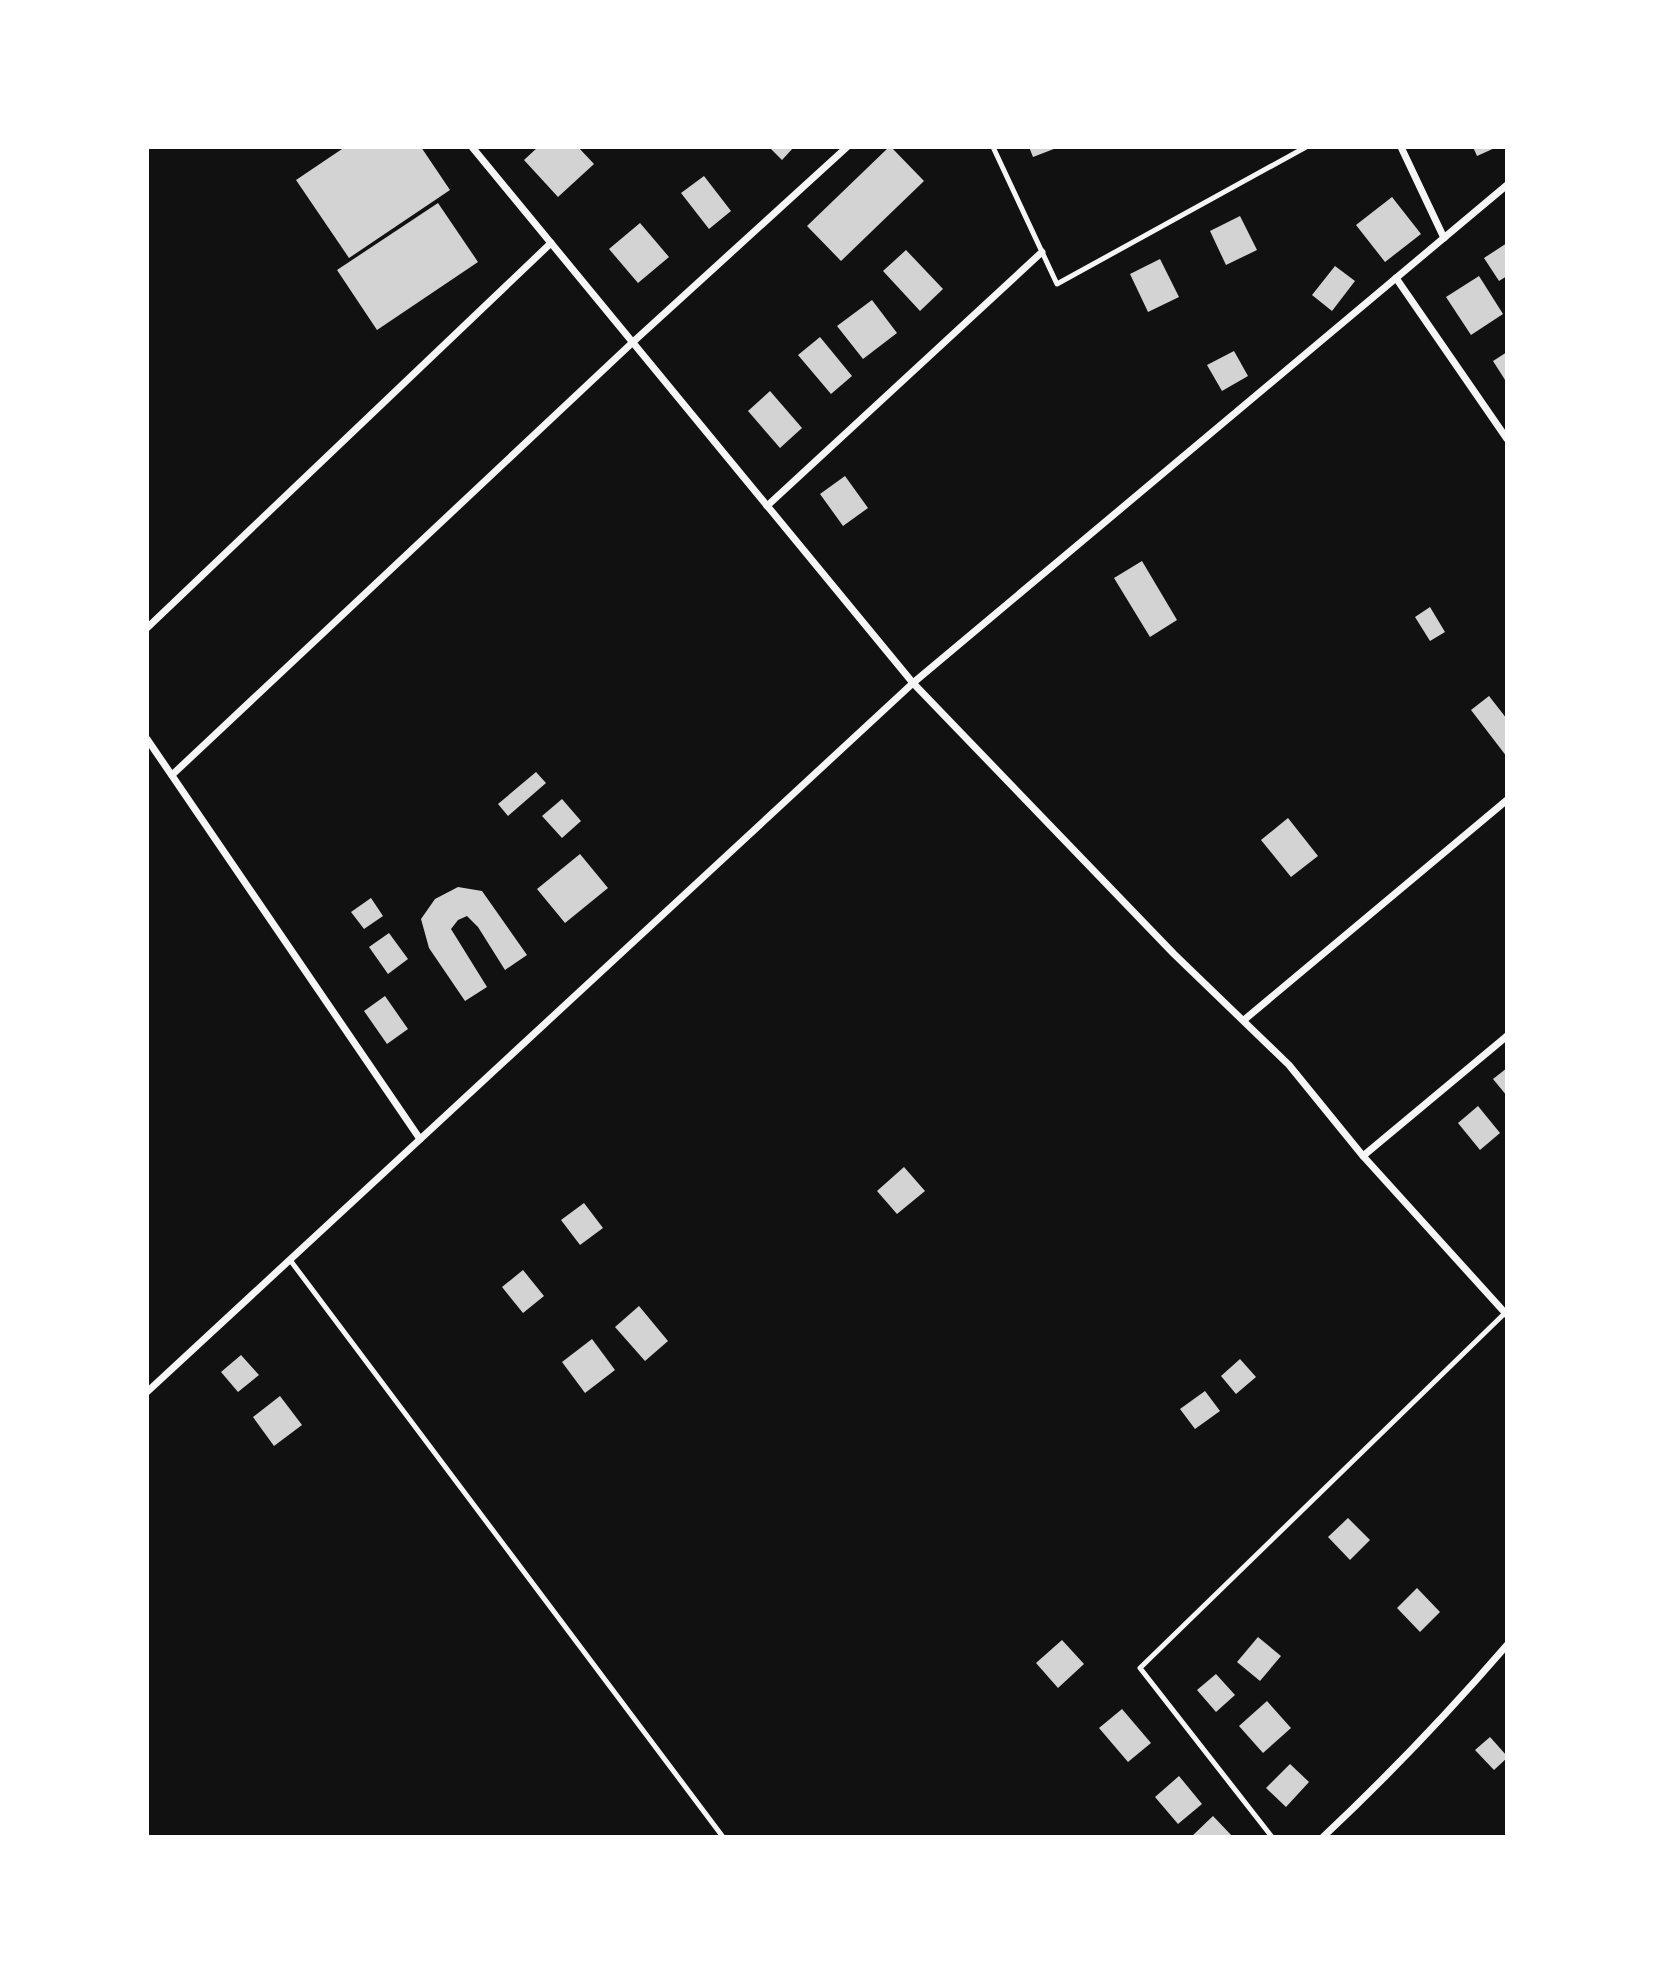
<svg xmlns="http://www.w3.org/2000/svg" width="1654" height="1984" viewBox="0 0 1654 1984" font-family="'Fira Sans Condensed',sans-serif">
	<style>
		.building { fill: #d3d3d3 }
		.lines { fill: none; stroke-linecap: round; stroke-linejoin: round }
		.service { stroke: #f5f5f5; stroke-width: 5 }
		.minor { stroke: #f5f5f5; stroke-width: 7 }
	</style>
	<rect width="100%" height="100%" fill="#111"/>
	<g class="building">
		<polygon points="345,147 421,147 450,190 349,258 296,180"/>
		<polygon points="538,147 578,147 594,164 558,197 524,160"/>
		<polygon points="769,147 794,147 782,160"/>
		<polygon points="889,147 891,147 924,181 841,261 807,226"/>
		<polygon points="1029,147 1059,147 1033,157"/>
		<polygon points="1473,147 1497,147 1477,156"/>
		<polygon points="704,176 731,211 709,229 681,193"/>
		<polygon points="1392,197 1421,234 1385,262 1356,225"/>
		<polygon points="438,203 478,262 377,330 337,270"/>
		<polygon points="1240,216 1257,250 1226,265 1210,231"/>
		<polygon points="640,223 669,257 638,283 609,249"/>
		<polygon points="1507,243 1507,276 1499,281 1484,258"/>
		<polygon points="906,250 943,289 920,311 883,271"/>
		<polygon points="1160,259 1179,297 1148,312 1130,274"/>
		<polygon points="1335,266 1355,281 1332,311 1312,295"/>
		<polygon points="1479,276 1503,314 1471,335 1446,297"/>
		<polygon points="872,300 897,333 863,359 837,326"/>
		<polygon points="820,337 852,376 831,394 798,355"/>
		<polygon points="1234,351 1248,376 1222,391 1207,365"/>
		<polygon points="1507,352 1507,383 1493,361"/>
		<polygon points="770,391 802,428 780,448 748,411"/>
		<polygon points="845,476 868,508 843,526 820,494"/>
		<polygon points="1142,561 1177,620 1150,637 1114,578"/>
		<polygon points="1430,607 1445,632 1430,641 1415,617"/>
		<polygon points="1489,696 1507,719 1507,757 1471,710"/>
		<polygon points="536,772 546,783 508,816 498,804"/>
		<polygon points="562,799 581,821 562,838 542,816"/>
		<polygon points="1288,818 1318,856 1291,877 1261,840"/>
		<polygon points="580,854 608,888 565,923 537,889"/>
		<polygon points="458,887 482,891 527,955 505,970 478,927 467,916 458,920 451,929 487,987 465,1001 429,948 421,919 435,899"/>
		<polygon points="371,898 383,916 364,929 351,912"/>
		<polygon points="389,933 408,959 388,974 369,947"/>
		<polygon points="385,996 408,1029 387,1044 364,1011"/>
		<polygon points="1507,1068 1507,1096 1493,1079"/>
		<polygon points="1478,1106 1500,1133 1480,1150 1458,1123"/>
		<polygon points="904,1167 925,1191 897,1214 877,1191"/>
		<polygon points="584,1203 603,1228 580,1245 561,1220"/>
		<polygon points="523,1270 544,1296 523,1313 502,1287"/>
		<polygon points="639,1306 668,1341 645,1361 615,1327"/>
		<polygon points="592,1339 615,1370 585,1393 562,1362"/>
		<polygon points="241,1355 259,1375 238,1392 221,1372"/>
		<polygon points="1240,1359 1256,1377 1236,1394 1221,1376"/>
		<polygon points="1205,1391 1220,1411 1195,1429 1180,1409"/>
		<polygon points="280,1396 302,1425 274,1446 253,1417"/>
		<polygon points="1348,1518 1370,1540 1350,1560 1328,1537"/>
		<polygon points="1417,1588 1440,1612 1420,1632 1397,1608"/>
		<polygon points="1258,1637 1281,1656 1260,1681 1237,1662"/>
		<polygon points="1062,1640 1084,1664 1058,1688 1036,1663"/>
		<polygon points="1216,1674 1235,1695 1216,1712 1197,1690"/>
		<polygon points="1267,1701 1291,1728 1263,1753 1239,1726"/>
		<polygon points="1122,1709 1151,1743 1128,1762 1099,1728"/>
		<polygon points="1490,1737 1507,1756 1507,1758 1494,1770 1475,1750"/>
		<polygon points="1290,1764 1309,1782 1286,1807 1266,1788"/>
		<polygon points="1179,1776 1202,1804 1178,1824 1155,1797"/>
		<polygon points="1213,1816 1233,1837 1191,1837"/>
	</g>
	<g class="lines">
		<g class="service">
			<polyline points="993,147 1057,284 1306,147"/>
			<polyline points="290,1260 723,1837"/>
			<polyline points="1272,1837 1140,1668 1505,1313"/>
		</g>
		<g class="minor">
			<polyline points="472,147 913,683 1174,954 1289,1065 1363,1156 1507,1315"/>
			<polyline points="1401,147 1444,238"/>
			<polyline points="1396,278 1507,439"/>
			<polyline points="767,506 1042,252"/>
			<polyline points="147,628 551,243"/>
			<polyline points="147,739 420,1139"/>
			<polyline points="172,775 633,342 847,147"/>
			<polyline points="1244,1020 1507,800"/>
			<polyline points="1363,1156 1507,1036"/>
			<polyline points="147,1392 913,683 1507,185"/>
			<path d="M1323 1837C1388 1776 1449 1712 1507 1645"/>
		</g>
	</g>
	<rect width="1654" height="1984" fill="none" stroke="#ffffff" stroke-width="298"/>
</svg>
